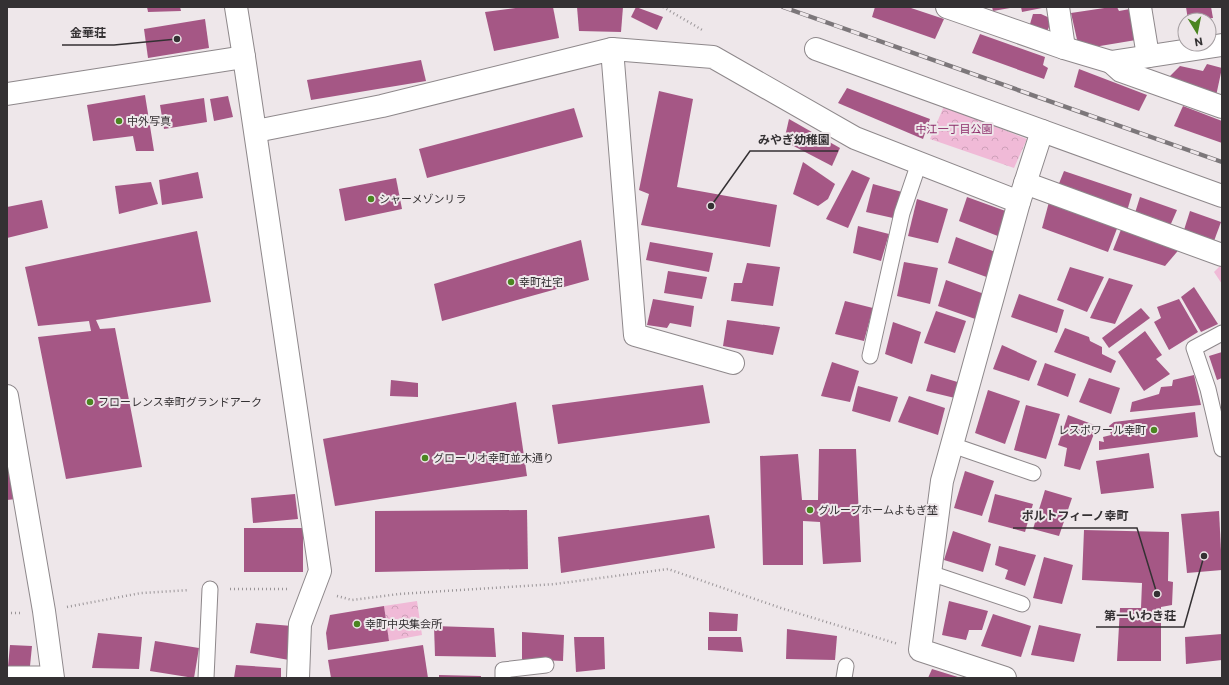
<svg xmlns="http://www.w3.org/2000/svg" width="1229" height="685" viewBox="0 0 1229 685" font-family="Commissioner,'Noto Sans JP',sans-serif">
	<style>
		.forest { fill: url(#forest-crowns) }
		.building { fill: #a55785 }
		.lines { fill: none; stroke-linecap: round; stroke-linejoin: round }
		.lane-casing { stroke: #8e888b; stroke-width: 17 }
		.street-casing { stroke: #8e888b; stroke-width: 24 }
		.path { stroke: #9a9598; stroke-width: 2.5; stroke-dasharray: 1 3; stroke-linecap: butt }
		.lane { stroke: #fff; stroke-width: 15 }
		.street { stroke: #fff; stroke-width: 22 }
		.rail-casing { stroke: #7c777a; stroke-width: 4.5 }
		.rail { stroke: #eee7ea; stroke-width: 3; stroke-dasharray: 9; stroke-linecap: butt }
		.poi-dot { fill: #4b8521; stroke: #eee7ea; stroke-width: 1.5 }
		.labels { text-anchor: middle; stroke-width: 4; stroke-linejoin: round; paint-order: stroke }
		.poi-label { font-size: 11px; fill: #343133; stroke: #eee7ea; text-anchor: start }
		.park-label { font-size: 11px; fill: #8d2c6a; stroke: #eee7ea }
		.leader { fill: none; stroke: #343133; stroke-width: 1.5 }
		.callout-dot { fill: #343133; stroke: #eee7ea; stroke-width: 1.5 }
		.callout-label { font-size: 12px; text-anchor: middle; font-weight: bold; fill: #343133; stroke: #eee7ea; stroke-width: 4; stroke-linejoin: round; paint-order: stroke }
	</style>
	<defs>
		<pattern id="forest-crowns" width="20" height="18" patternUnits="userSpaceOnUse"><rect width="20" height="18" fill="#f0bad7"/><path d="M2 6a3 3 0 1 1 6 0M12 15a3 3 0 1 1 6 0" fill="none" stroke="#cea0b9"/></pattern>
	</defs>
	<rect width="100%" height="100%" fill="#eee7ea"/>
	<g class="forest">
		<polygon points="944,106 1027,139 1014,168 930,139"/>
		<polygon points="1222,264 1222,284 1214,272"/>
		<polygon points="417,601 422,635 389,641 384,606"/>
	</g>
	<g class="building">
		<polygon points="147,7 180,7 181,11 148,12"/>
		<polygon points="523,7 553,7 559,38 494,51 485,12"/>
		<polygon points="577,7 623,7 621,32 579,31"/>
		<polygon points="636,7 663,17 657,30 631,17"/>
		<polygon points="875,7 908,7 944,19 935,39 872,17"/>
		<polygon points="992,7 1009,7 1010,8 993,11"/>
		<polygon points="1021,7 1042,7 1042,8 1022,12"/>
		<polygon points="1111,7 1117,7 1119,11 1130,9 1136,40 1088,48 1078,44 1071,13"/>
		<polygon points="1186,7 1211,7 1213,18 1188,20"/>
		<polygon points="1033,14 1041,14 1052,19 1047,32 1030,24"/>
		<polygon points="205,19 209,48 148,58 144,29"/>
		<polygon points="980,34 1045,57 1043,65 1048,68 1044,79 972,53"/>
		<polygon points="421,60 426,81 311,100 307,80"/>
		<polygon points="1207,64 1222,68 1216,96 1169,77 1180,66 1203,71"/>
		<polygon points="1079,69 1147,95 1139,111 1074,87"/>
		<polygon points="847,88 930,119 923,139 838,103"/>
		<polygon points="659,91 693,99 677,187 777,205 770,247 641,225 649,194 639,190"/>
		<polygon points="145,95 154,151 136,151 133,136 93,141 87,105"/>
		<polygon points="228,96 233,117 214,121 210,99"/>
		<polygon points="204,98 207,122 164,129 160,105"/>
		<polygon points="1183,106 1222,121 1222,143 1174,126"/>
		<polygon points="574,108 583,137 427,178 419,149"/>
		<polygon points="789,119 840,148 832,166 784,141"/>
		<polygon points="803,162 835,184 828,199 818,206 793,194"/>
		<polygon points="852,170 870,178 848,228 826,219"/>
		<polygon points="1064,171 1132,194 1127,211 1058,186"/>
		<polygon points="198,172 203,198 162,205 159,180"/>
		<polygon points="396,178 402,209 345,221 339,189"/>
		<polygon points="151,182 158,204 119,214 115,186"/>
		<polygon points="873,184 902,192 893,218 866,212"/>
		<polygon points="967,197 1011,213 1003,238 959,221"/>
		<polygon points="1140,197 1177,210 1170,226 1135,213"/>
		<polygon points="917,199 948,209 938,243 908,236"/>
		<polygon points="42,200 48,228 7,238 7,207"/>
		<polygon points="1049,202 1118,226 1108,252 1042,228"/>
		<polygon points="1190,211 1221,222 1214,241 1184,230"/>
		<polygon points="858,226 889,234 881,261 853,253"/>
		<polygon points="1122,227 1182,246 1165,266 1113,250"/>
		<polygon points="197,231 211,302 96,320 100,329 115,328 142,467 66,479 38,337 91,331 89,321 38,326 25,267"/>
		<polygon points="956,237 998,253 992,279 948,263"/>
		<polygon points="581,240 589,280 442,321 434,284"/>
		<polygon points="650,242 713,253 709,272 646,260"/>
		<polygon points="904,262 938,268 930,304 897,296"/>
		<polygon points="747,263 780,267 773,306 731,301 734,283 742,283"/>
		<polygon points="1070,267 1104,277 1087,312 1057,300"/>
		<polygon points="668,271 707,277 702,299 664,293"/>
		<polygon points="1109,278 1133,285 1115,324 1090,318"/>
		<polygon points="946,280 987,295 981,321 938,306"/>
		<polygon points="1194,287 1218,324 1201,332 1181,297"/>
		<polygon points="1019,294 1064,310 1057,333 1011,317"/>
		<polygon points="653,299 694,306 691,327 670,323 667,328 647,325"/>
		<polygon points="1179,299 1198,332 1169,350 1154,322 1161,318 1157,307"/>
		<polygon points="845,301 873,308 864,341 835,334"/>
		<polygon points="1141,308 1150,318 1109,348 1102,338"/>
		<polygon points="936,311 966,321 955,353 924,343"/>
		<polygon points="727,320 780,327 773,355 723,346"/>
		<polygon points="893,322 921,332 912,364 885,354"/>
		<polygon points="1065,328 1089,337 1090,341 1102,347 1102,354 1116,361 1111,373 1054,352"/>
		<polygon points="1145,331 1162,355 1156,359 1170,374 1144,391 1118,352"/>
		<polygon points="1002,345 1037,361 1029,381 993,369"/>
		<polygon points="1222,352 1222,378 1217,380 1209,356"/>
		<polygon points="832,362 859,371 850,402 821,396"/>
		<polygon points="1045,363 1076,374 1068,397 1037,385"/>
		<polygon points="931,374 964,384 959,399 926,391"/>
		<polygon points="1194,375 1201,405 1130,412 1132,402 1159,394 1161,387 1172,386 1173,380"/>
		<polygon points="1089,378 1120,388 1111,414 1079,402"/>
		<polygon points="391,380 418,383 418,397 390,396"/>
		<polygon points="703,385 710,423 558,444 552,405"/>
		<polygon points="858,386 898,397 890,422 852,411"/>
		<polygon points="988,390 1020,401 1005,444 975,433"/>
		<polygon points="909,396 945,408 938,435 898,422"/>
		<polygon points="516,402 527,476 335,506 323,439"/>
		<polygon points="1026,405 1060,414 1046,459 1014,450"/>
		<polygon points="1195,412 1198,437 1099,450 1099,441 1104,442 1103,437 1111,435 1109,426 1114,422"/>
		<polygon points="1068,415 1097,426 1080,470 1064,466 1067,448 1058,445"/>
		<polygon points="819,449 856,449 861,562 823,564 820,522 803,521 803,565 763,565 760,456 798,454 802,500 818,500"/>
		<polygon points="1149,453 1154,488 1101,494 1096,461"/>
		<polygon points="965,471 994,481 982,516 954,508"/>
		<polygon points="7,473 12,473 16,499 7,500"/>
		<polygon points="1045,490 1072,498 1059,536 1033,529"/>
		<polygon points="295,494 298,519 253,523 251,498"/>
		<polygon points="995,494 1033,504 1025,532 988,522"/>
		<polygon points="527,510 528,569 375,572 375,511"/>
		<polygon points="1219,511 1222,570 1187,573 1181,514"/>
		<polygon points="709,515 715,548 561,573 558,537"/>
		<rect x="244" y="528" width="59" height="44"/>
		<polygon points="1084,530 1169,532 1168,581 1173,582 1172,605 1161,607 1161,661 1117,661 1120,608 1141,608 1142,583 1082,580"/>
		<polygon points="953,531 991,544 983,572 944,560"/>
		<polygon points="999,546 1036,555 1025,586 1005,579 1008,570 995,565"/>
		<polygon points="1044,557 1073,565 1062,604 1033,598"/>
		<polygon points="949,601 988,611 982,630 969,630 966,640 942,635"/>
		<polygon points="384,606 389,641 328,650 326,633 330,615"/>
		<polygon points="709,612 738,614 737,631 709,631"/>
		<polygon points="993,614 1031,626 1021,657 981,646"/>
		<polygon points="256,623 292,626 289,660 250,653"/>
		<polygon points="1039,625 1081,634 1074,662 1031,655"/>
		<polygon points="434,626 494,628 496,657 435,656"/>
		<polygon points="787,629 837,636 835,660 786,659"/>
		<polygon points="522,632 564,635 563,661 522,659"/>
		<polygon points="98,633 142,637 139,669 92,668"/>
		<polygon points="1222,634 1222,660 1186,664 1185,637"/>
		<polygon points="574,637 604,637 605,669 576,672"/>
		<polygon points="708,637 741,637 743,652 708,650"/>
		<polygon points="155,641 199,648 194,678 150,671"/>
		<polygon points="10,645 32,646 30,666 8,667"/>
		<polygon points="423,645 428,678 331,678 328,660"/>
		<polygon points="236,665 281,668 281,678 234,678"/>
		<polygon points="932,669 961,678 928,678"/>
		<polygon points="439,675 481,676 481,678 439,678"/>
	</g>
	<g class="lines">
		<g class="lane-casing">
			<g id="lane">
				<polyline points="1222,333 1194,348 1208,389 1222,449"/>
				<polyline points="870,356 902,213 919,163"/>
				<polyline points="952,445 1033,473"/>
				<polyline points="930,573 1022,604"/>
				<polyline points="7,674 53,674"/>
				<polyline points="206,678 210,589"/>
				<polyline points="503,678 503,670 546,665"/>
				<polyline points="844,678 846,666"/>
			</g>
		</g>
		<g class="street-casing">
			<g id="street">
				<polyline points="236,7 244,57"/>
				<polyline points="947,7 1064,48 1111,62 1222,45"/>
				<polyline points="1058,7 1064,48"/>
				<polyline points="1140,7 1148,56"/>
				<polyline points="612,49 713,57 855,138 1019,202"/>
				<polyline points="816,49 1222,196"/>
				<polyline points="1111,62 1121,71 1222,107"/>
				<polyline points="7,94 244,57 320,571 300,624 298,678"/>
				<polyline points="256,131 382,106 612,49 635,335 733,363"/>
				<polyline points="1025,183 1222,255"/>
				<polyline points="7,396 44,611 53,678"/>
				<polyline points="1005,678 920,650 942,481 1019,202 1042,131"/>
			</g>
		</g>
		<g class="path">
			<polyline points="663,7 704,31"/>
			<polyline points="230,589 287,589"/>
			<polyline points="337,596 352,600 399,594 555,584 668,569 781,608 898,644"/>
			<polyline points="67,607 141,593 189,590"/>
			<polyline points="7,613 20,613"/>
		</g>
		<use href="#lane" class="lane"/>
		<use href="#street" class="street"/>
		<g class="rail-casing">
			<polyline id="rail" points="783,7 1222,162"/>
		</g>
		<use href="#rail" class="rail"/>
	</g>
	<g class="poi-dot">
		<circle cx="119" cy="121" r="4"/>
		<circle cx="371" cy="199" r="4"/>
		<circle cx="511" cy="282" r="4"/>
		<circle cx="90" cy="402" r="4"/>
		<circle cx="1154" cy="430" r="4"/>
		<circle cx="425" cy="458" r="4"/>
		<circle cx="810" cy="510" r="4"/>
		<circle cx="357" cy="624" r="4"/>
	</g>
	<g class="labels">
		<g class="poi-label">
			<text x="127" y="125">中外写真</text>
			<text x="379" y="203">シャーメゾンリラ</text>
			<text x="519" y="286">幸町社宅</text>
			<text x="98" y="406">フローレンス幸町グランドアーク</text>
			<text x="1146" y="434" text-anchor="end">レスポワール幸町</text>
			<text x="433" y="462">グローリオ幸町並木通り</text>
			<text x="818" y="514">グループホームよもぎ埜</text>
			<text x="365" y="628">幸町中央集会所</text>
		</g>
		<g class="park-label">
			<text x="954" y="133">中江一丁目公園</text>
		</g>
	</g>
	<path class="leader" d="M177 39L114 45H62M711 206L750 151H838M1157 594L1137 528H1013M1204 556L1184 627H1096"/>
	<g class="callout-dot">
		<circle cx="177" cy="39" r="4"/>
		<circle cx="711" cy="206" r="4"/>
		<circle cx="1157" cy="594" r="4"/>
		<circle cx="1204" cy="556" r="4"/>
	</g>
	<g class="callout-label">
		<text x="88" y="37">金華荘</text>
		<text x="794" y="144">みやぎ幼稚園</text>
		<text x="1075" y="520">ポルトフィーノ幸町</text>
		<text x="1140" y="620">第一いわき荘</text>
	</g>
	<rect width="1229" height="685" fill="none" stroke="#343133" stroke-width="16"/>
	<g transform="translate(1197 32) rotate(170)"><circle r="19" fill="#eee7ea" stroke="#a49ea1"/>
	<path d="M0-3L7 15L0 10L-7 15Z" fill="#4b8521"/>
	<text y="-6" font-size="11" font-weight="bold" text-anchor="middle" fill="#343133">N</text>
	</g>
</svg>
